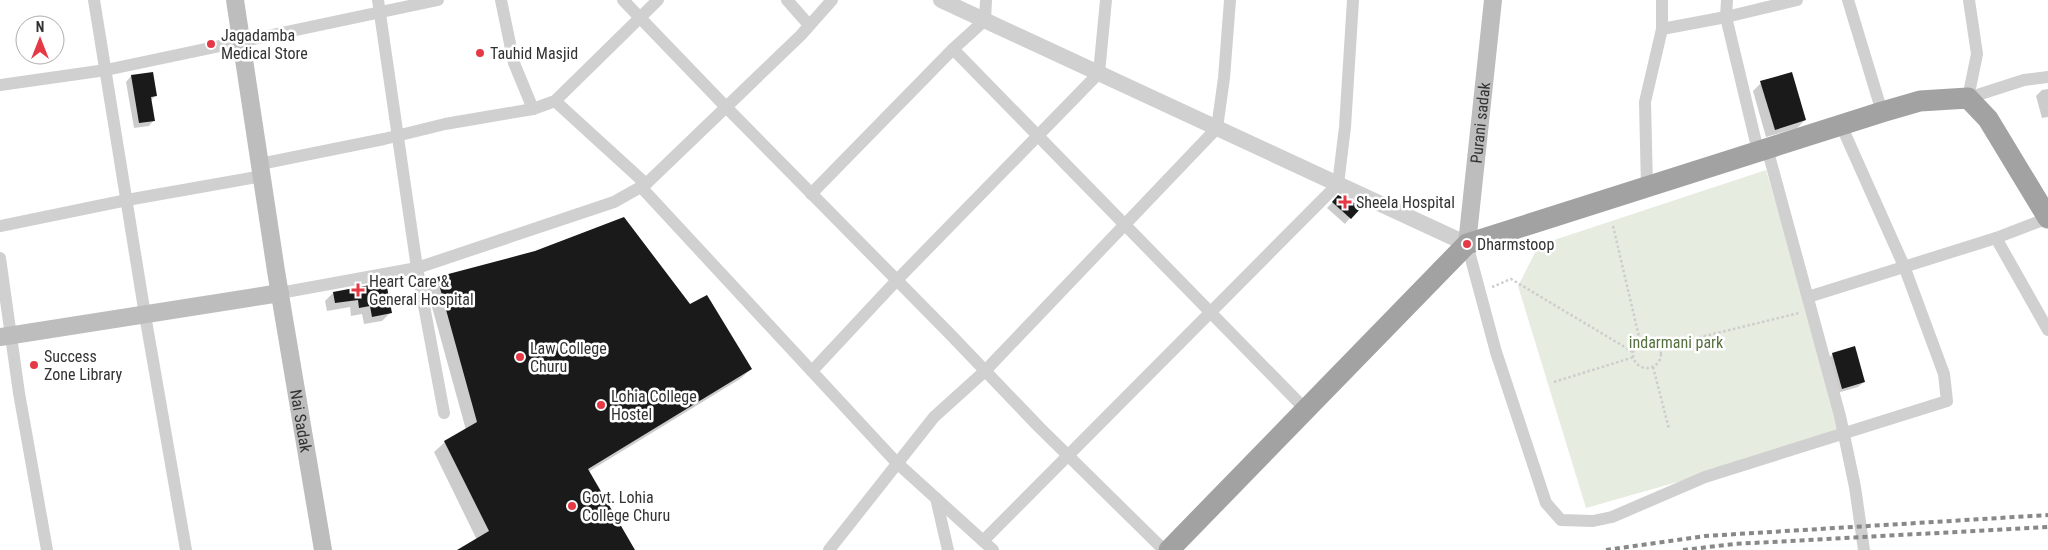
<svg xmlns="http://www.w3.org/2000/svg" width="2048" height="550" viewBox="0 0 2048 550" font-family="'Roboto Condensed',sans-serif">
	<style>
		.green { fill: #e6ecdf }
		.shadow { fill: #0003 }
		.building { fill: #1a1a1a }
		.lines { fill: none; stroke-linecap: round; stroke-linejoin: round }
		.path { stroke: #cdcdcd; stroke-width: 2.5; stroke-dasharray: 2.5 2.5; stroke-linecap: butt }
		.minor { stroke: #d0d0d0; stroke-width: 12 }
		.tertiary { stroke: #d0d0d0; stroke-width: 16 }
		.secondary { stroke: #bdbdbd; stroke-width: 18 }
		.trunk { stroke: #a2a2a2; stroke-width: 21 }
		.rail { stroke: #888; stroke-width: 4; stroke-dasharray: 5 4; stroke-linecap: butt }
		.poi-dot { fill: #e63946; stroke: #fff; stroke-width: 2 }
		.labels { text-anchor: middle; stroke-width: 5; stroke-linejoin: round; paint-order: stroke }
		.poi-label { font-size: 16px; fill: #333; stroke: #fff; text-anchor: start }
		.street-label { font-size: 16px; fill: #333; stroke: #fff }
		.park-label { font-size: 16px; fill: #56703f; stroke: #fff }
	</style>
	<rect width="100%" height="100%" fill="#fff"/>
	<polygon class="green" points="1766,170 1846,434 1586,508 1518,286 1539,245"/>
	<g class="shadow">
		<polygon points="152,73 156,95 150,101 154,120 149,126 134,128 126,82 131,76"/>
		<polygon points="1761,83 1805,120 1797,128 1766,137 1753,91"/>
		<polygon points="2048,89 2048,117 2042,118 2036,96 2042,90"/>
		<polygon points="1338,197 1350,218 1345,224 1327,208"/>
		<polygon points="438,278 689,306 751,369 740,379 588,472 633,550 460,550 477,540 434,452 445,442 466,430 427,289"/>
		<polygon points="385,283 390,313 382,321 364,324 362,314 351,316 350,307 327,311 325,301 333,293"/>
		<polygon points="1833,354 1864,382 1858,387 1837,393 1828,359"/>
	</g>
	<g class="building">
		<polygon points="153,72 157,96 151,97 155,121 139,123 131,75"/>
		<polygon points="1792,72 1806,120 1775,130 1760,81"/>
		<polygon points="1338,195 1362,207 1351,219 1332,202"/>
		<polygon points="624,217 690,304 707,295 752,369 588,469 635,550 457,550 489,531 444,441 477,422 437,277 535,251"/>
		<polygon points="386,282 392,313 372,317 370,306 359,308 358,300 335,303 333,292"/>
		<polygon points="1855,346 1865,382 1842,389 1832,353"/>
	</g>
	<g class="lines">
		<g class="path">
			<polyline points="1613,226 1640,341"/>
			<polyline points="1492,287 1511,279 1633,352"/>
			<circle cx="1647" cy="354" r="14"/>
			<polyline points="1660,347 1799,313"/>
			<polyline points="1653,367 1669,429"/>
			<polyline points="1554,382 1634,357"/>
		</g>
		<g class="minor">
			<polyline points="94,0 145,315 186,550"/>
			<polyline points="378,0 417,268 444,413"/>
			<polyline points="501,0 514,63 533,109"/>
			<polyline points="623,0 726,107 949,333 1039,427 1164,550"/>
			<polyline points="787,0 809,25"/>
			<polyline points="1727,0 1726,17 1758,151"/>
			<polyline points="1848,0 1882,112"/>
			<polyline points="1969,0 1977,54 1968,98 2024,80 2048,77"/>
			<polyline points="1662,29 1726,17 1797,0"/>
			<polyline points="953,49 1305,409"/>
			<polyline points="0,85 106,70 438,0"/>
			<polyline points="555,101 646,184"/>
			<polyline points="1767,148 1840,416 1855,487 1864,550"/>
			<polyline points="260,164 384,139 445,124 533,109 555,101 658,0"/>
			<polyline points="641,187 896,462 993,550"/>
			<polyline points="1647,187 1645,102 1662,29 1662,0"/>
			<polyline points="811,194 953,49 985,20 986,0"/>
			<polyline points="0,226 127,200 262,176"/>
			<polyline points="1996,238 2048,330"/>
			<polyline points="1467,244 1496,352 1546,503 1561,520 1593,521 1612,517 1705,477 1947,401 1944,374 1904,266 1841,125"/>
			<polyline points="0,258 19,393 47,550"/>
			<polyline points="280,293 417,268 614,202 646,184 801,35 832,0"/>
			<polyline points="1808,297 1996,238 2048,218"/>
			<polyline points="812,371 897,280 1099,73 1106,0"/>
			<polyline points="936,498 948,550"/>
			<polyline points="983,541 1338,184 1345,127 1353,0"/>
			<polyline points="829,550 934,417 985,371 1217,128 1224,78 1230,0"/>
		</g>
		<polyline class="tertiary" points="941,0 1467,244"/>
		<g class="secondary">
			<path id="s1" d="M235 0 276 271 323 550"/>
			<path id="s2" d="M1467 244 1493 0"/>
			<polyline points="0,337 280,293"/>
		</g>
		<polyline class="trunk" points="1169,550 1467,244 1882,112 1920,101 1968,98 1988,119 2048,218"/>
		<g class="rail">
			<polyline points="1606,550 1705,536 2048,515"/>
			<polyline points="1683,550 1734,544 2048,527"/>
		</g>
	</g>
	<g class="poi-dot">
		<circle cx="211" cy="44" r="5"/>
		<circle cx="480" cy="53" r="5"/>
		<path d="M1342.5 194.5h5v5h5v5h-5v5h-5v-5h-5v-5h5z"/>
		<circle cx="1467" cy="244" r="5"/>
		<path d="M355.5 282.5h5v5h5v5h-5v5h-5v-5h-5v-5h5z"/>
		<circle cx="520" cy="357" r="5"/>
		<circle cx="34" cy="365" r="5"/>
		<circle cx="601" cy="405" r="5"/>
		<circle cx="572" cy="506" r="5"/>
	</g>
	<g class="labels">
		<g class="poi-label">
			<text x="221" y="41">Jagadamba<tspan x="221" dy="18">Medical Store</tspan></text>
			<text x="490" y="59">Tauhid Masjid</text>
			<text x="1356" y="208">Sheela Hospital</text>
			<text x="1477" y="250">Dharmstoop</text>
			<text x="369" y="287">Heart Care &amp;<tspan x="369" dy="18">General Hospital</tspan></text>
			<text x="530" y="354">Law College<tspan x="530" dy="18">Churu</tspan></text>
			<text x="44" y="362">Success<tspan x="44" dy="18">Zone Library</tspan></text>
			<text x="611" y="402">Lohia College<tspan x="611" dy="18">Hostel</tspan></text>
			<text x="582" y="503">Govt. Lohia<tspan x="582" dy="18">College Churu</tspan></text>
		</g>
		<g class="street-label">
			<text dy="6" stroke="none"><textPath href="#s2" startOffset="122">Purani sadak</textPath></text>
			<text dy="6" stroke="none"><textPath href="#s1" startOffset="426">Nai Sadak</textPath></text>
		</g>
		<g class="park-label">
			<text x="1676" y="348">indarmani park</text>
		</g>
	</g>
	<g transform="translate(40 40)"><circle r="24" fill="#ffffff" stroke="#adadad"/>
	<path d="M0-4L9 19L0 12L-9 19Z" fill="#e63946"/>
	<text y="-8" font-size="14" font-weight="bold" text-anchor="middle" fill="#333333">N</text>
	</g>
</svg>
